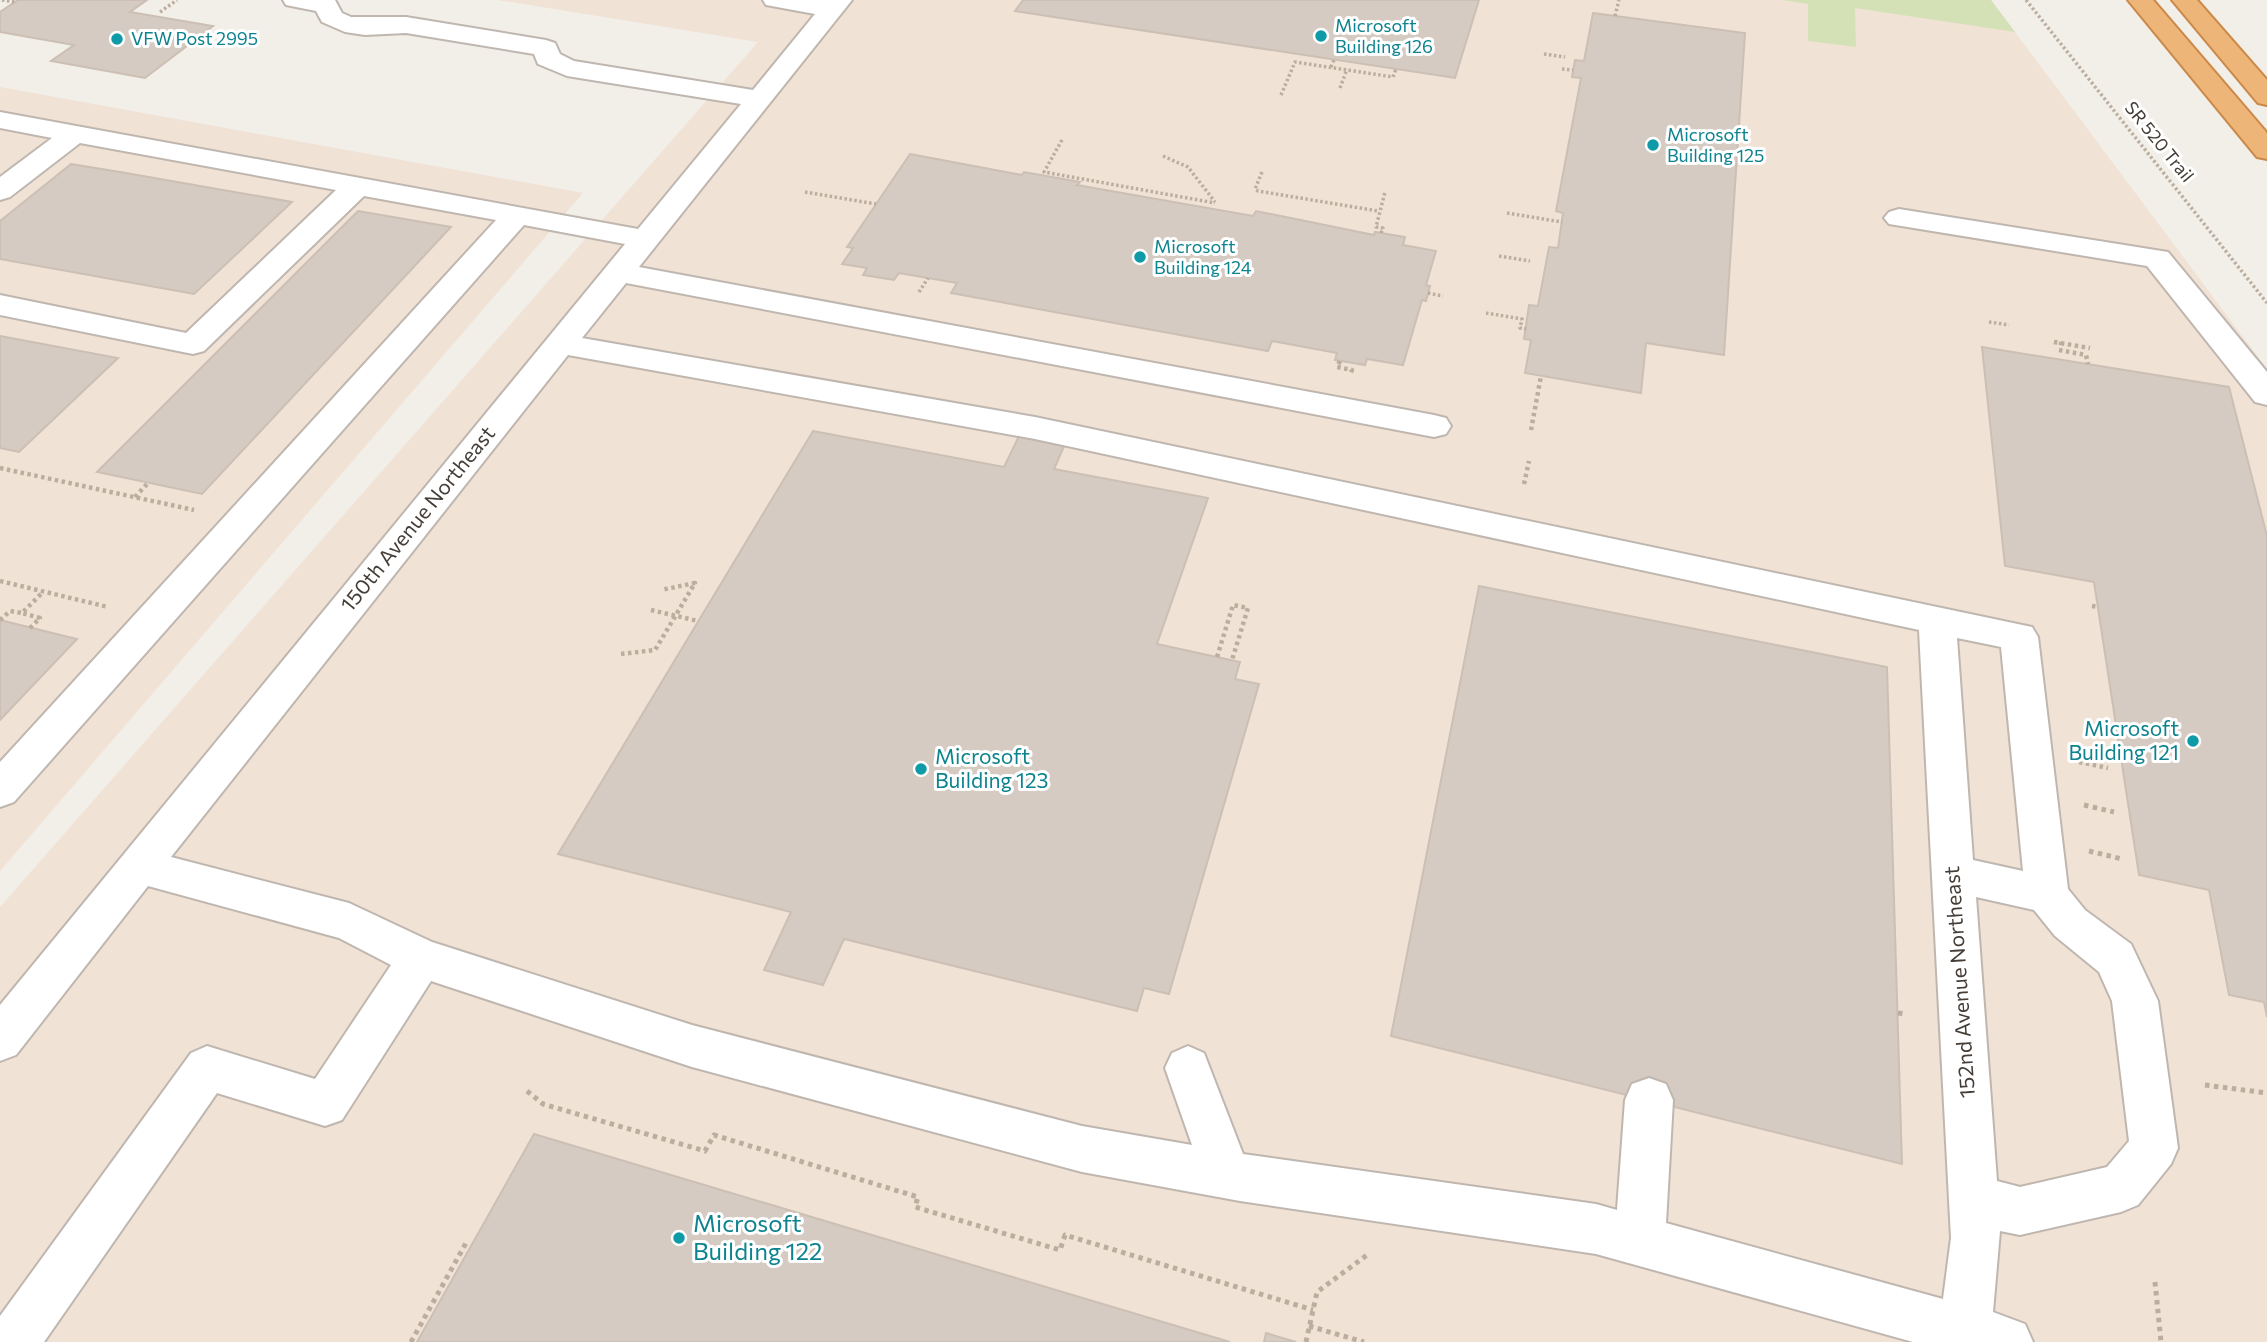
<svg xmlns="http://www.w3.org/2000/svg" width="2267" height="1342" viewBox="0 0 2267 1342" font-family="Commissioner,sans-serif">
	<style>
		.commercial { fill: #f1e2d6 }
		.green { fill: #d4e1b6 }
		.building { fill: #d5cbc2; stroke: #ccbfb3; stroke-width: 2 }
		.lines { fill: none; stroke-linecap: round; stroke-linejoin: round }
		.minor-casing { stroke: #bfb7af; stroke-width: 4 }
		.highway-casing { stroke: #cb8949; stroke-width: 4 }
		.path-far2 { stroke: #bcae9f; stroke-width: 3.5; stroke-dasharray: 2.5 2.5; stroke-linecap: butt }
		.path-far1 { stroke: #bcae9f; stroke-width: 4.5; stroke-dasharray: 3.5 3.5; stroke-linecap: butt }
		.path { stroke: #bcae9f; stroke-width: 5; stroke-dasharray: 4.5 4.5; stroke-linecap: butt }
		.minor { fill: #fff; fill-rule: evenodd }
		.highway { fill: #edb578; fill-rule: evenodd }
		.culture-dot { fill: #0f9aa8; stroke: #fff; stroke-width: 2.5 }
		.labels { text-anchor: middle; stroke-width: 6; stroke-linejoin: round; paint-order: stroke }
		.far-culture-label { font-size: 18px; fill: #0d838f; stroke: #fff; text-anchor: start }
		.far-street-label { font-size: 18px; fill: #453e38; stroke: #fff }
		.street-label { font-size: 21px; fill: #453e38; stroke: #fff }
		.culture-label { font-size: 21px; fill: #0d838f; stroke: #fff; text-anchor: end }
		.near-culture-label { font-size: 24px; fill: #0d838f; stroke: #fff; text-anchor: start }
	</style>
	<rect width="100%" height="100%" fill="#f2eee8"/>
	<g class="commercial">
		<polygon points="498,0 1991,0 2267,369 2267,1342 0,1342 0,907 758,42"/>
		<polygon points="0,87 583,193 0,871"/>
	</g>
	<polygon class="green" points="1782,0 1991,0 2015,32 1855,8 1856,47 1808,41 1808,4"/>
	<g class="building">
		<polygon points="18,0 147,0 130,12 213,26 145,78 51,61 74,45 0,32 0,12"/>
		<polygon points="1023,0 1479,0 1455,78 1015,11"/>
		<polygon points="1593,13 1745,33 1724,355 1646,343 1641,393 1525,373 1531,340 1524,339 1529,305 1538,306 1549,247 1558,248 1563,213 1556,211 1581,78 1572,77 1575,60 1584,61"/>
		<polygon points="910,154 1022,175 1024,172 1080,182 1077,185 1253,216 1256,211 1374,235 1375,232 1405,237 1403,245 1436,251 1426,285 1430,286 1426,301 1422,300 1403,365 1367,359 1365,365 1335,360 1337,353 1272,341 1268,351 951,293 957,283 899,273 894,280 863,275 867,268 842,264 853,248 847,247"/>
		<polygon points="71,164 120,172 292,202 194,294 0,259 0,221"/>
		<polygon points="358,211 451,227 202,494 97,472"/>
		<polygon points="0,336 118,358 19,452 0,448"/>
		<polygon points="1982,347 2229,387 2267,536 2267,1017 2264,1002 2229,995 2209,890 2139,875 2094,582 2005,566"/>
		<polygon points="813,431 1004,467 1020,434 1066,442 1054,469 1208,498 1157,644 1240,662 1235,679 1259,684 1169,994 1144,988 1137,1011 844,939 823,985 764,970 791,912 558,854"/>
		<polygon points="1479,586 1887,667 1902,1164 1391,1036"/>
		<polygon points="0,620 77,639 0,720"/>
		<polygon points="534,1134 1230,1342 417,1342"/>
		<polygon points="1266,1333 1296,1342 1264,1342"/>
	</g>
	<g class="lines">
		<g class="minor-casing">
			<g id="minor">
				<path d="M283 0H335L342 13 351 17H406L546 40 555 43 560 54 574 61 753 90 815 14 766 5 763 0H852L639 267 1434 415 1446 418 1451 426 1446 434 1434 437 626 283 582 338 1035 417 2032 627 2038 637 2068 889 2085 910 2131 944 2158 1001 2178 1148 2171 1164 2138 1205 2121 1212 2020 1235 2000 1231 1993 1312 2025 1324 2033 1342H1913L1596 1254 1240 1201 1082 1172 692 1067 431 981 342 1120 325 1126 217 1093 44 1342H0V1316L191 1053 207 1046 315 1079 391 965 339 938 148 886 16 1055 0 1061V1005L625 244 524 225 14 802 0 807V762L496 220 364 196 204 351 193 354 0 315V295L186 333 336 190 80 143 10 197 0 200V177L52 138 0 128V112L638 229 741 104 567 76 538 64 534 54 406 33 365 35 345 32 322 22 316 11 286 5ZM568 355 1035 439 1919 630 1951 1238 1943 1299 1666 1223 1673 1100 1666 1084 1649 1078 1632 1084 1625 1100 1617 1210 1596 1204 1243 1154 1204 1053 1188 1046 1172 1053 1165 1068 1192 1145 1082 1126 692 1025 432 942 349 903 171 857ZM1957 638 2001 647 2023 871 1973 860ZM1976 897 2034 910 2055 936 2099 972 2112 1001 2129 1141 2107 1167 2020 1187 1997 1181Z"/>
				<polygon points="1899,209 2168,252 2267,372 2267,405 2255,402 2147,266 1889,224 1884,218 1889,212"/>
			</g>
		</g>
		<g class="highway-casing">
			<g id="highway">
				<polygon points="2128,0 2153,0 2267,133 2267,159 2257,157"/>
				<polygon points="2172,0 2197,0 2267,80 2267,105 2258,103"/>
			</g>
		</g>
		<g class="path-far2">
			<polyline points="2,0 15,2"/>
			<polyline points="2026,0 2267,303"/>
			<polyline points="160,12 177,0"/>
			<polyline points="1615,16 1619,0"/>
			<polyline points="1544,54 1565,57"/>
			<polyline points="1331,67 1334,60"/>
			<polyline points="1562,69 1573,70"/>
			<polyline points="1340,88 1347,69"/>
			<polyline points="1281,95 1295,62 1393,77 1396,69"/>
			<polyline points="1062,140 1044,172 1215,203"/>
			<polyline points="1163,156 1188,167 1215,202"/>
			<polyline points="1262,172 1255,189 1258,191 1378,211"/>
			<polyline points="805,192 876,204"/>
			<polyline points="1507,213 1562,222"/>
			<polyline points="1381,233 1383,228 1376,227 1385,192"/>
			<polyline points="1499,256 1530,261"/>
			<polyline points="919,292 928,278"/>
			<polyline points="1428,293 1443,296"/>
			<polyline points="1486,313 1522,319 1520,328 1526,329"/>
			<polyline points="1989,322 2009,325"/>
			<polyline points="2054,342 2063,344"/>
		</g>
		<g class="path-far1">
			<polyline points="2054,342 2090,348"/>
			<polyline points="2059,350 2086,355 2088,364"/>
			<polyline points="1340,361 1337,367 1352,370 1350,375"/>
			<polyline points="1531,430 1541,376"/>
			<polyline points="0,468 194,510"/>
			<polyline points="1524,484 1529,461"/>
			<polyline points="135,497 148,483"/>
			<polyline points="0,581 108,607"/>
			<polyline points="2092,606 2098,607"/>
			<polyline points="651,610 698,621"/>
			<polyline points="0,620 10,611 22,613"/>
			<polyline points="30,628 40,618 22,613 43,592"/>
			<polyline points="621,654 655,650 695,583 661,590"/>
			<polyline points="1217,657 1233,605 1248,608 1232,660"/>
			<polyline points="2079,762 2108,768"/>
		</g>
		<g class="path">
			<polyline points="2084,805 2114,812"/>
			<polyline points="2089,851 2122,859"/>
			<polyline points="1898,1013 1906,1014"/>
			<polyline points="2205,1085 2267,1093"/>
			<polyline points="527,1091 543,1104 705,1151 714,1135 918,1197 915,1207 1060,1250 1065,1235 1313,1310"/>
			<polyline points="2155,1282 2161,1342"/>
			<polyline points="1309,1326 1364,1342"/>
			<polyline points="411,1342 466,1243"/>
			<polyline points="1306,1342 1317,1292 1367,1255"/>
		</g>
		<use href="#minor" class="minor"/>
		<use href="#highway" class="highway"/>
	</g>
	<g class="culture-dot">
		<circle cx="1321" cy="36" r="7"/>
		<circle cx="117" cy="39" r="7"/>
		<circle cx="1653" cy="145" r="7"/>
		<circle cx="1140" cy="257" r="7"/>
		<circle cx="2193" cy="741" r="7"/>
		<circle cx="921" cy="769" r="7"/>
		<circle cx="679" cy="1238" r="7"/>
	</g>
	<g class="labels">
		<g class="far-culture-label">
			<text x="1335" y="32">Microsoft<tspan x="1335" dy="21">Building 126</tspan></text>
			<text x="131" y="45">VFW Post 2995</text>
			<text x="1667" y="141">Microsoft<tspan x="1667" dy="21">Building 125</tspan></text>
			<text x="1154" y="253">Microsoft<tspan x="1154" dy="21">Building 124</tspan></text>
		</g>
		<g class="far-street-label">
			<text transform="translate(2159 142) rotate(51)" y="6">SR 520 Trail</text>
		</g>
		<g class="street-label">
			<text transform="translate(418 519) rotate(-51)" y="7">150th Avenue Northeast</text>
			<text transform="translate(1960 982) rotate(-94)" y="7">152nd Avenue Northeast</text>
		</g>
		<g class="culture-label">
			<text x="2179" y="736">Microsoft<tspan x="2179" dy="24">Building 121</tspan></text>
			<text x="935" y="764" text-anchor="start">Microsoft<tspan x="935" dy="24">Building 123</tspan></text>
		</g>
		<g class="near-culture-label">
			<text x="693" y="1232">Microsoft<tspan x="693" dy="28">Building 122</tspan></text>
		</g>
	</g>
</svg>
